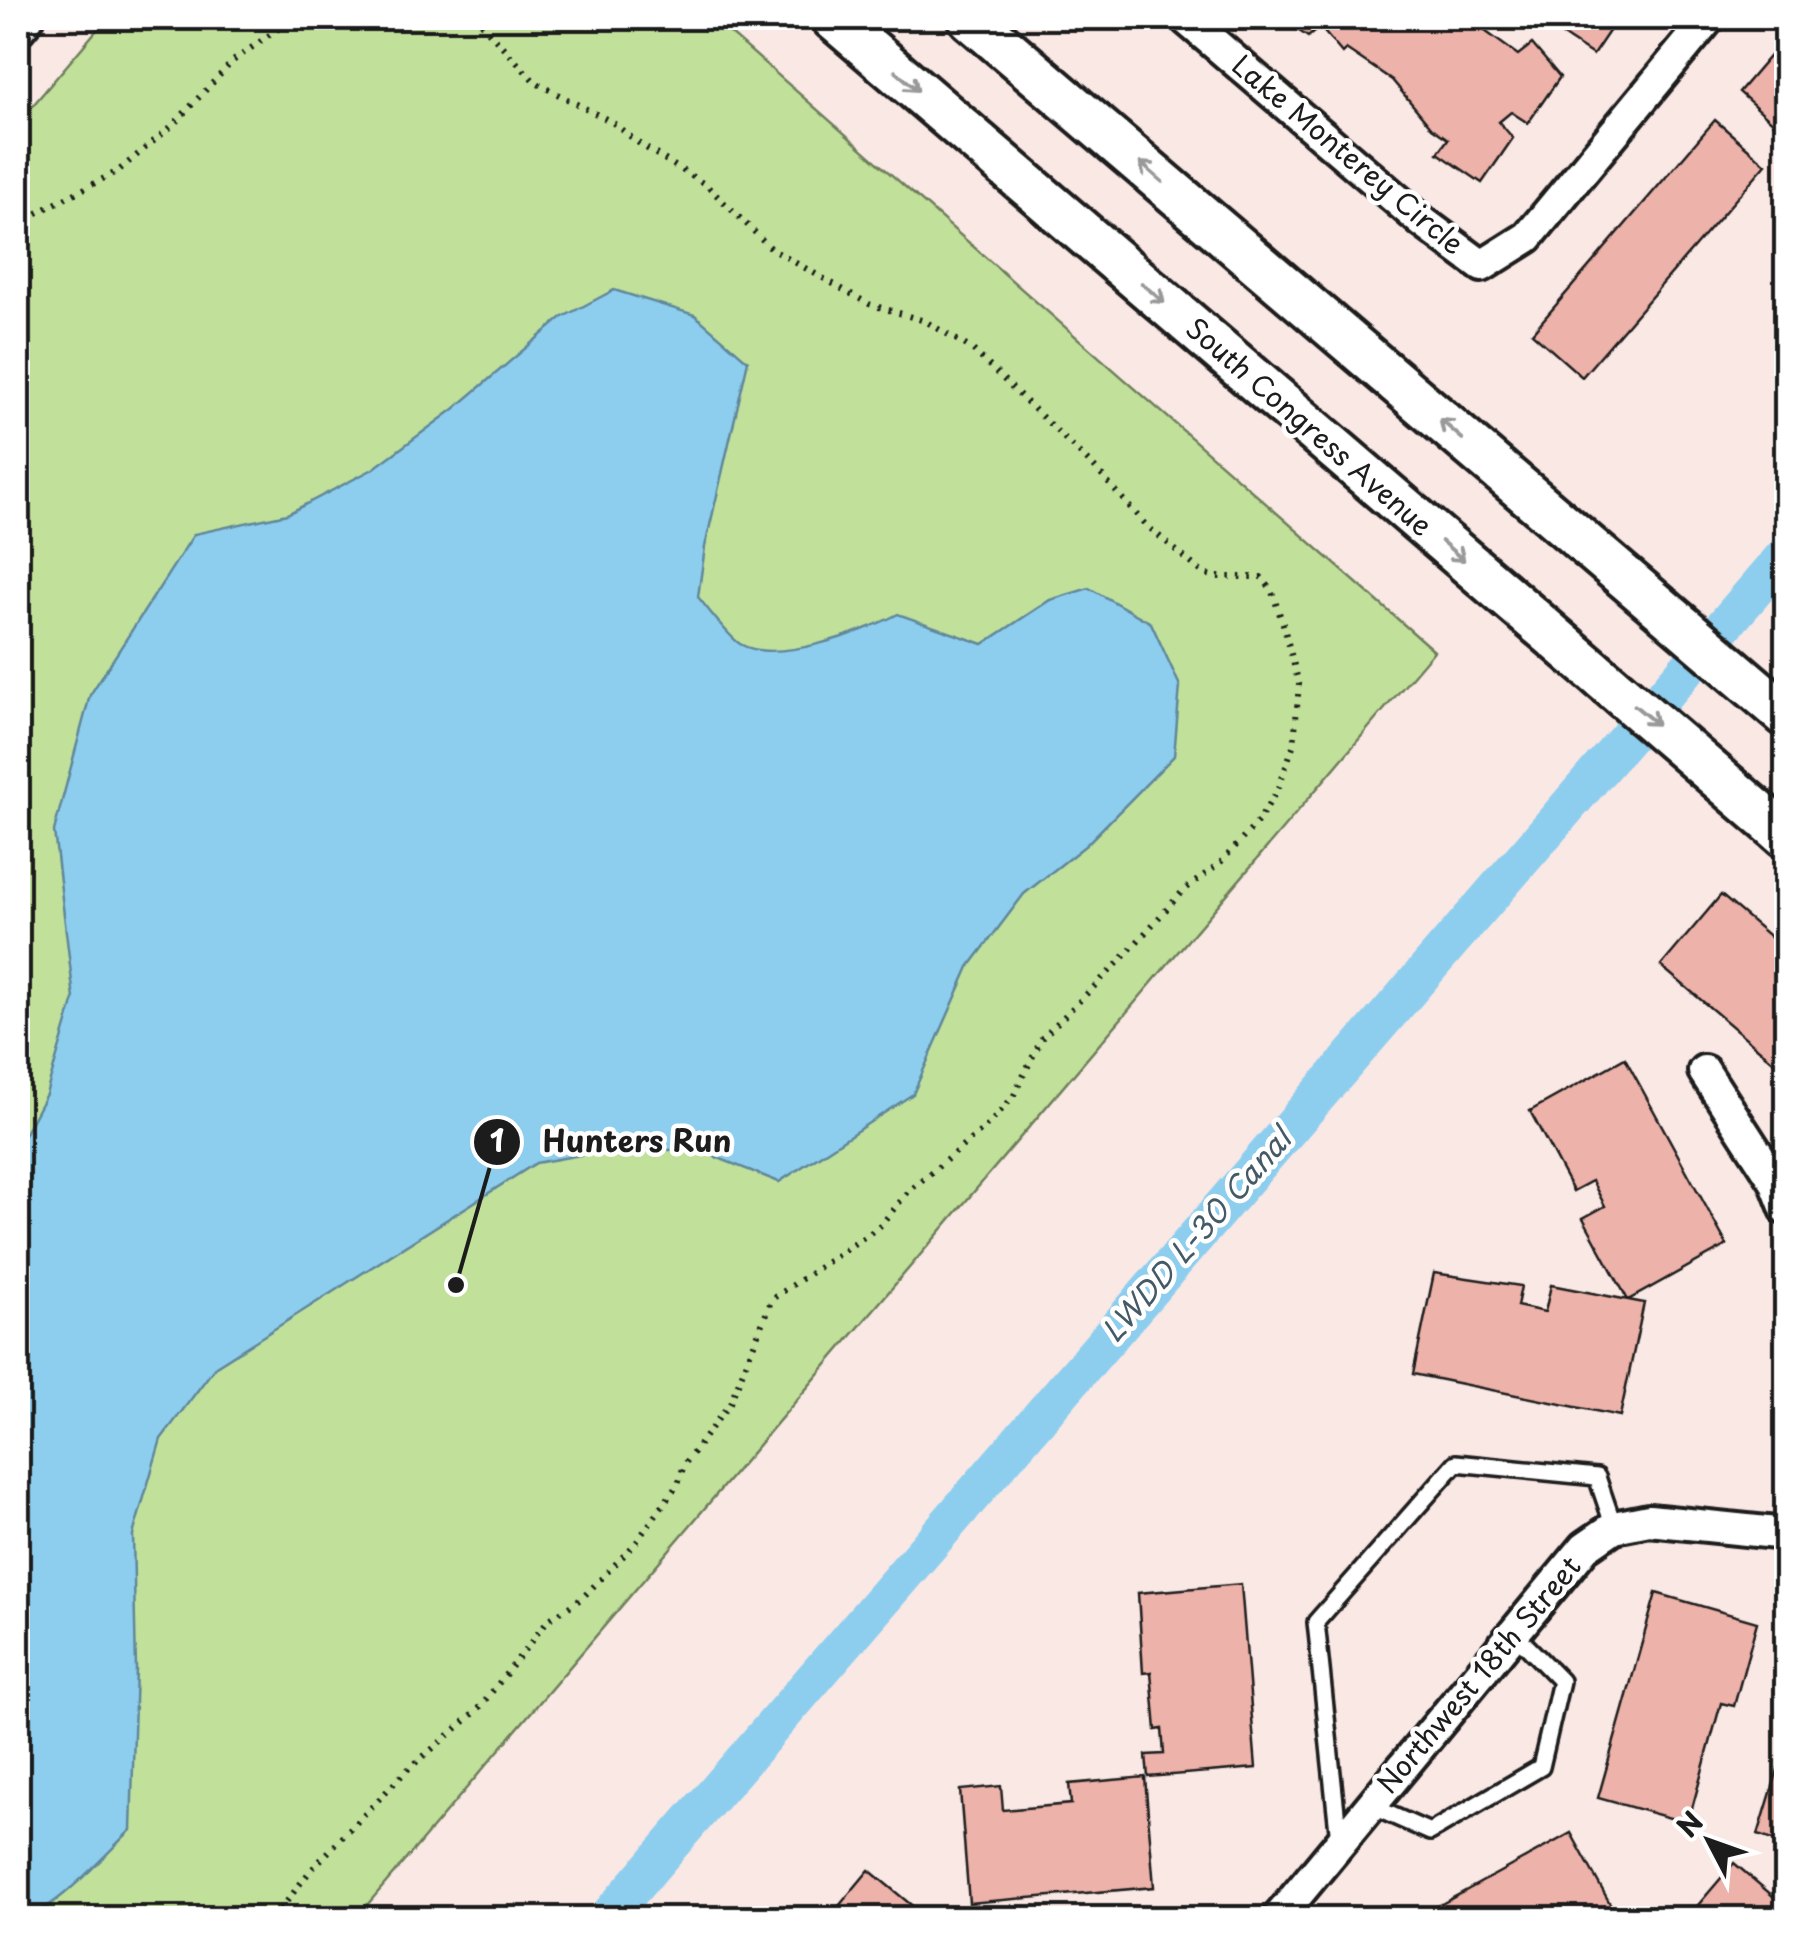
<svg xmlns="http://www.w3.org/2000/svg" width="1804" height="1936" viewBox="0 0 1804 1936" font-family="'Playpen Sans',sans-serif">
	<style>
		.green { fill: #c1e19a; stroke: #6e7e5b; stroke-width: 2.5 }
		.water { fill: #8dceee; stroke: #60879a; stroke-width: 2.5 }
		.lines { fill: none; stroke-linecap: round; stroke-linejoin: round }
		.canal { stroke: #8dceee; stroke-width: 38 }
		.building { fill: #edb2a9; stroke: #1c1c1c; stroke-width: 2.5 }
		.service-casing { stroke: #1c1c1c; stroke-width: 22 }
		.minor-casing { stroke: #1c1c1c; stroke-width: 38 }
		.secondary-casing { stroke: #1c1c1c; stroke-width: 50 }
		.path { stroke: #1c1c1c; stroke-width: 6; stroke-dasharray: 2.5 8; stroke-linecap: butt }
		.service { stroke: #fff; stroke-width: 15 }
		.minor { stroke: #fff; stroke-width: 30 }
		.secondary { stroke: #fff; stroke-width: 42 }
		.oneway { stroke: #999 }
		.labels { text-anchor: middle; stroke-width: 9; stroke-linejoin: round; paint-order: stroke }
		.street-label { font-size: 28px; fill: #1c1c1c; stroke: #fff }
		.water-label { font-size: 30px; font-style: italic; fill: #445a66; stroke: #fff }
		.leader { fill: none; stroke: #1c1c1c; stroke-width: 4 }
		.callout-dot { fill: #1c1c1c; stroke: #fff; stroke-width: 4 }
		.mark-label { font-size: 30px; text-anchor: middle; font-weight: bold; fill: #fff }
		.callout-label { font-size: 30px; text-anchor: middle; font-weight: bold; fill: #1c1c1c; stroke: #fff; stroke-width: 9; stroke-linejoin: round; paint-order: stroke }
	</style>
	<rect width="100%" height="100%" fill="#fae8e5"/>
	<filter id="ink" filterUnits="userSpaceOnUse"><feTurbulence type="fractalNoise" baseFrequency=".01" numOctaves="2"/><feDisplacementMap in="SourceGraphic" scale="20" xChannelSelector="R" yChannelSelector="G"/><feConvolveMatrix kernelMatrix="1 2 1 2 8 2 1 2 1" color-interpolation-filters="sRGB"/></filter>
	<g filter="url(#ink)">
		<polygon class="green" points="107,18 713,18 1434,651 356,1918 18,1918 18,123"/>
		<path class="water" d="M614 290 695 315 748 361 705 547 698 597C708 609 728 636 740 644 776 665 864 632 898 614L983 644 1050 600 1089 588 1151 623 1180 686 1174 756 1086 845 1024 894 969 967 913 1094 779 1182 703 1152 624 1147 536 1163 216 1366 161 1439 133 1535 136 1669 131 1830C107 1852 49 1919 18 1918V1146L46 1094 74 999 54 831 90 695 194 534 287 514 373 469 454 409 561 318Z"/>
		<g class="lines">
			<polyline class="canal" points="607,1918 1786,554"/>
		</g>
		<g class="building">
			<polygon points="1280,18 1467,18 1518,55 1532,44 1560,77 1528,123 1511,112 1499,122 1513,138 1482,183 1438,153 1448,139 1432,128 1392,80 1346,49 1342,53 1320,27 1308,37"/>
			<polygon points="1552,18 1618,18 1593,55 1547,25"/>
			<polygon points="1786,37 1786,134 1739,92"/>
			<polygon points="1715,120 1766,164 1582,377 1532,333"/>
			<polygon points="1721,895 1786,950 1786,1072 1661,966"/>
			<polygon points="1625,1058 1727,1245 1628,1300 1583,1218 1605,1206 1592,1181 1573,1191 1530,1111"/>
			<polygon points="1434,1273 1521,1286 1517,1306 1545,1312 1551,1285 1644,1303 1620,1416 1413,1374"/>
			<polygon points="1241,1584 1256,1768 1148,1777 1146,1755 1164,1754 1162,1729 1156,1730 1151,1672 1143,1673 1138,1593"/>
			<polygon points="1656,1593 1757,1622 1734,1706 1721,1703 1688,1823 1598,1798"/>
			<polygon points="1780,1763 1786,1765 1786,1845 1758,1835"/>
			<polygon points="1145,1777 1154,1887 969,1903 960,1790 1001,1786 1003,1810 1071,1804 1069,1784"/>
			<polygon points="1571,1833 1618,1918 1416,1918"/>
			<polygon points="1734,1863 1786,1907 1786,1918 1687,1918"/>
			<polygon points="869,1870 927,1918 829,1918"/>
		</g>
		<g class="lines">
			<g class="service-casing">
				<g id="service">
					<polyline points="1371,1806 1430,1832 1541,1767 1561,1681 1514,1633"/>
					<polyline points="1339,1840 1316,1622 1456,1463 1597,1477 1614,1527"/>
				</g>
			</g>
			<g class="minor-casing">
				<g id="minor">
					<polyline points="1185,18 1424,223 1482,266 1528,237 1709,18"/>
					<polyline points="18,30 28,18"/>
					<polyline points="1704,1071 1775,1181 1786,1209"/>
					<polyline points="1278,1918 1585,1547 1614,1527 1649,1520 1786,1534"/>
				</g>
			</g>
			<g class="secondary-casing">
				<g id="secondary">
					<polyline points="833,18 1786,836"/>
					<polyline points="970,18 1786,715"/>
				</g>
			</g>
			<g class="path">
				<polyline points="18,223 118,171 173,125 233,61 293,18"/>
				<polyline points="274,1918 310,1871 406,1771 477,1711 548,1620 581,1599 635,1544 678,1484 684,1465 730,1403 772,1299 879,1227 908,1192 989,1124 1013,1097 1042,1038 1118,963 1182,892 1222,861 1258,822 1279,787 1294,743 1299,684 1283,624 1271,589 1261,577 1217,577 1204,574 1145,524 1094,467 972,349 925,321 869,304 773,250 706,185 641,145 612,122 536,83 476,18"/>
			</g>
			<use href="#service" class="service"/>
			<use href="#minor" class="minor"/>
			<use href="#secondary" class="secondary"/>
		</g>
		<defs><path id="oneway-shaft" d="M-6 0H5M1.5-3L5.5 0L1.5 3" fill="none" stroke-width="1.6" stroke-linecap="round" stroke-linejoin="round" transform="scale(2.5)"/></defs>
		<g class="oneway">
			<use href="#oneway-shaft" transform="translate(907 81) rotate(41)"/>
			<use href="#oneway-shaft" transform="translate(1151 172) rotate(-139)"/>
			<use href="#oneway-shaft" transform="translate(1153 293) rotate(41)"/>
			<use href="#oneway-shaft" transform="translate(1451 429) rotate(-139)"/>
			<use href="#oneway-shaft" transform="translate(1453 551) rotate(41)"/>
			<use href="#oneway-shaft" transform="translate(1646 715) rotate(40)"/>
		</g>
	</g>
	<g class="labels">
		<g class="street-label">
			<text transform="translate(1348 155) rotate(40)" y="10">Lake Monterey Circle</text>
			<text transform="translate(1309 427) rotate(41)" y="10">South Congress Avenue</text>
			<text transform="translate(1479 1675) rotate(-50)" y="10">Northwest 18th Street</text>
		</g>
		<g class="water-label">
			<text transform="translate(1197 1236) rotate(-49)" y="10">LWDD L-30 Canal</text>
		</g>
	</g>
	<path class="leader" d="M456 1285L497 1142"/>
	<g class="callout-dot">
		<circle cx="456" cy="1285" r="10"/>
		<circle cx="497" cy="1142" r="25"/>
	</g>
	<g class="mark-label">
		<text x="497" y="1152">1</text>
	</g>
	<g class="callout-label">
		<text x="637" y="1152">Hunters Run</text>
	</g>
	<rect width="1804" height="1936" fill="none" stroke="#fff" stroke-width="60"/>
	<rect x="30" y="30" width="1744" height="1876" fill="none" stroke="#1c1c1c" stroke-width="4" filter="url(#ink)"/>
	<g transform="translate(1709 1841) rotate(311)" stroke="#ffffff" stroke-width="8" paint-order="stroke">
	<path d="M0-8L18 38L0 25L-18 38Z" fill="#1c1c1c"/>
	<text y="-15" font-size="28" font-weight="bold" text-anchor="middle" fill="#1c1c1c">N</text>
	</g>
</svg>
